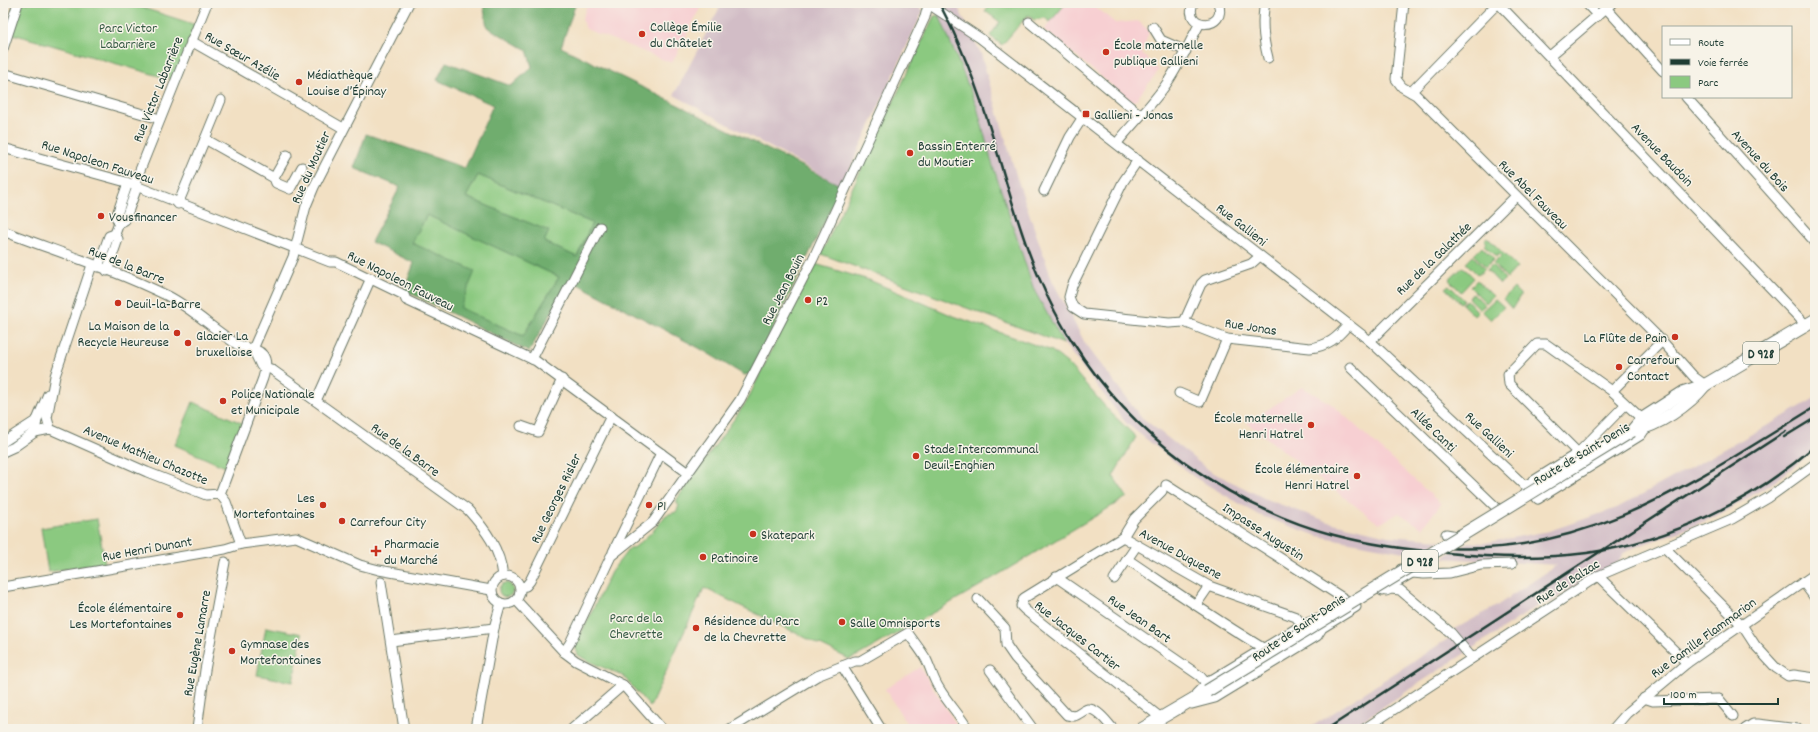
<svg xmlns="http://www.w3.org/2000/svg" width="1818" height="732" viewBox="0 0 1818 732" font-family="Dekko,sans-serif">
	<style>
		.built { fill: #f7cfd2 }
		.industrial { fill: #d2bdc6 }
		.green { fill: #8bc980; stroke: #55835a }
		.forest { fill: #70ad6e; stroke: #487551; fill-rule: evenodd }
		.lines { fill: none; stroke-linecap: round; stroke-linejoin: round }
		.minor-casing { stroke: #697666; stroke-width: 11 }
		.major-casing { stroke: #697666; stroke-width: 14 }
		.minor { stroke: #fff; stroke-width: 9 }
		.major { stroke: #fff; stroke-width: 12 }
		.rail { stroke: #1f3d34; stroke-width: 2.5 }
		.major-bridge-casing { stroke: #697666; stroke-width: 14; stroke-linecap: butt }
		.major-bridge { stroke: #fff; stroke-width: 12 }
		.poi-dot { fill: #c8321e; stroke: #f7f3e8; stroke-width: 1.5 }
		.labels { text-anchor: middle; stroke-width: 3; stroke-linejoin: round; paint-order: stroke }
		.shield { fill: #f7f3e8; stroke: #60746a; stroke-width: 1 }
		.shield-label { font-size: 13px; font-weight: bold; fill: #1f3d34 }
		.poi-label { font-size: 14px; fill: #1f3d34; stroke: #f7f3e8; text-anchor: start }
		.park-label { font-size: 14px; fill: #355943; stroke: #f7f3e8 }
		.street-label { font-size: 14px; fill: #1f3d34; stroke: #f7f3e8 }
	</style>
	<rect width="100%" height="100%" fill="#f7f3e8"/>
	<filter id="ink" filterUnits="userSpaceOnUse"><feTurbulence type="fractalNoise" baseFrequency=".025" numOctaves="2"/><feDisplacementMap in="SourceGraphic" scale="8" xChannelSelector="R" yChannelSelector="G"/><feConvolveMatrix kernelMatrix="1 2 1 2 8 2 1 2 1" color-interpolation-filters="sRGB"/></filter>
	<filter id="wash" filterUnits="userSpaceOnUse"><feTurbulence type="fractalNoise" baseFrequency=".012" numOctaves="4" result="noise"/><feDisplacementMap in="SourceGraphic" scale="16" xChannelSelector="R" yChannelSelector="G"/><feGaussianBlur stdDeviation="0.9" result="paint"/><feColorMatrix in="noise" values="0 0 0 0 0 0 0 0 0 0 0 0 0 0 0 0 0 1.4 0 .05"/><feComposite in="paint" operator="in"/></filter>
	<g filter="url(#wash)">
		<rect width="100%" height="100%" fill="#f2e0c3"/>
		<g class="built">
			<polygon points="588,3 703,3 672,63 586,29 582,19"/>
			<polygon points="1066,3 1091,3 1115,23 1138,21 1149,31 1142,54 1159,70 1135,101 1134,100 1132,102 1044,30"/>
			<polygon points="1302,387 1333,405 1441,504 1422,528 1399,513 1379,524 1247,423"/>
			<polygon points="920,667 959,729 910,729 885,689"/>
		</g>
		<g class="industrial">
			<polygon points="722,3 914,3 923,11 842,186 674,95"/>
			<polygon points="931,3 956,3 981,54 1017,178 1052,280 1086,345 1140,416 1210,471 1268,500 1329,522 1388,536 1441,540 1419,554 1404,552 1318,536 1259,515 1194,477 1126,423 1064,344 1034,290 991,160 977,107 939,15"/>
			<polygon points="1815,398 1815,450 1777,480 1722,514 1681,531 1633,548 1622,554 1619,562 1576,585 1550,603 1542,603 1349,729 1308,729 1457,633 1455,629 1495,607 1557,565 1442,558 1468,542 1485,543 1549,531 1617,508 1781,418"/>
		</g>
		<g class="green">
			<polygon points="23,3 134,3 134,5 196,25 173,80 13,34"/>
			<polygon points="982,3 1066,3 1050,22 1045,18 1034,20 1028,15 1002,45 990,36 1000,22 985,11 988,7"/>
			<polygon points="939,15 977,107 991,160 1034,290 1064,344 821,254 934,16"/>
			<polygon points="478,175 592,223 577,257 544,242 548,231 466,197"/>
			<polygon points="427,215 559,277 523,336 459,308 412,243"/>
			<polygon points="1487,237 1517,267 1507,278 1493,264 1501,256 1499,254 1496,257 1484,245 1487,242 1484,240"/>
			<polygon points="1482,247 1494,259 1486,267 1474,255"/>
			<polygon points="1473,256 1485,269 1478,275 1466,263"/>
			<polygon points="815,264 869,280 951,315 1052,351 1068,364 1110,412 1136,437 1113,476 1127,497 978,587 859,655 849,659 704,588 650,707 623,676 588,661 578,655 575,646 611,572 628,550 635,547 653,531 666,515 676,512 679,506 677,503 677,499 747,401 811,268"/>
			<polygon points="1492,265 1505,279 1500,284 1487,270"/>
			<polygon points="1463,267 1474,278 1461,292 1449,280"/>
			<polygon points="1477,280 1493,296 1486,303 1470,287"/>
			<polygon points="1449,285 1464,300 1461,303 1445,288"/>
			<polygon points="1514,288 1520,294 1520,296 1512,309 1503,299"/>
			<polygon points="1473,293 1485,305 1480,309 1469,298"/>
			<polygon points="1495,299 1504,307 1491,320 1482,311"/>
			<polygon points="1467,300 1478,312 1474,316 1462,304"/>
			<polygon points="193,402 244,424 225,467 175,445"/>
			<polygon points="97,519 105,563 48,572 41,528"/>
			<circle cx="506" cy="590" r="7"/>
			<polygon points="266,627 302,634 293,682 257,675"/>
		</g>
		<path class="forest" d="M483 3H576L561 47 842 186 751 374 744 375 699 348 570 280 529 352 404 290 414 263 371 242 400 187 354 168 366 134 465 168 493 105 437 80 446 62 511 86 532 67 527 50 487 27ZM478 175 592 223 577 257 544 242 549 231 466 197ZM427 215 559 277 523 336 460 308 475 271 412 243Z"/>
	</g>
	<g filter="url(#ink)">
		<g class="lines">
			<g class="minor-casing">
				<g id="minor">
					<path d="M409 3 314 187 306 206 293 257 253 349 261 366 271 369 468 510C486 530 500 549 503 576"/>
					<polyline points="927,3 980,38 1370,341 1525,486"/>
					<path d="M1193 3C1182 31 1229 30 1218 3"/>
					<path d="M1265 3C1261 22 1263 39 1268 58"/>
					<polyline points="1404,3 1396,79 1402,87 1416,95 1662,341 1694,377 1705,385"/>
					<polyline points="1498,3 1806,325"/>
					<polyline points="1586,3 1598,16"/>
					<polyline points="1606,8 1663,71"/>
					<polyline points="1029,22 1140,115"/>
					<polyline points="1153,27 1161,40 1186,51"/>
					<polyline points="191,41 343,128"/>
					<polyline points="3,49 18,3"/>
					<polyline points="1550,56 1612,3"/>
					<polyline points="3,73 160,119"/>
					<polyline points="1411,92 1498,3"/>
					<polyline points="1686,97 1815,242"/>
					<polyline points="205,139 221,100"/>
					<path d="M1117 143C1133 123 1153 104 1167 83 1180 64 1189 43 1200 23"/>
					<polyline points="3,148 126,182 330,262 336,262 404,295 406,300 536,361 688,473"/>
					<path d="M1138 160 1123 182 1072 286 1069 297 1073 307 1084 314 1169 323 1184 322 1227 339 1310 348C1328 346 1337 338 1348 325"/>
					<polyline points="274,178 287,155"/>
					<polyline points="134,185 207,3"/>
					<polyline points="1044,191 1070,137 1083,117"/>
					<polyline points="178,204 205,139 274,178 276,183 290,189 302,167"/>
					<polyline points="119,223 116,217 128,183"/>
					<path d="M3 231C58 252 115 270 168 296 193 309 214 330 238 345 245 349 257 347 263 355 268 362 265 370 263 378L220 494"/>
					<polyline points="98,267 109,236 115,234"/>
					<polyline points="107,271 118,239 115,234 119,223 125,220 137,187"/>
					<polyline points="1184,322 1201,284 1205,280 1251,264 1260,256"/>
					<polyline points="1370,341 1516,196"/>
					<polyline points="532,359 600,227"/>
					<polyline points="1350,367 1500,511"/>
					<polyline points="1612,391 1662,341"/>
					<polyline points="1179,393 1200,402 1227,339"/>
					<polyline points="316,401 371,278"/>
					<polyline points="1625,405 1578,453 1525,486 1538,499 1641,435 1645,429"/>
					<polyline points="37,420 48,394"/>
					<polyline points="521,426 538,432 562,379"/>
					<polyline points="50,429 47,418 55,376 92,265"/>
					<polyline points="35,432 50,429 147,472 206,495 220,494"/>
					<polyline points="3,442 37,420 35,432 14,447 3,452"/>
					<polyline points="1578,453 1509,384 1508,374 1537,344 1546,344 1612,391 1642,419"/>
					<polyline points="1166,485 1346,600"/>
					<polyline points="1162,491 1134,519 1123,537 1209,586 1296,617 1302,625"/>
					<polyline points="220,494 226,502 241,544"/>
					<polyline points="1446,534 1457,536 1461,534"/>
					<polyline points="1123,537 1024,598 1021,606 1025,610 1161,718"/>
					<polyline points="1665,548 1742,625 1755,645 1776,668 1788,676 1794,675 1815,678"/>
					<polyline points="613,552 661,453"/>
					<path d="M1127 559C1172 589 1216 620 1263 648"/>
					<polyline points="1412,573 1424,574 1450,573 1481,565 1512,564"/>
					<circle cx="506" cy="590" r="14"/>
					<polyline points="1598,576 1687,663"/>
					<polyline points="1056,577 1200,676 1206,683"/>
					<polyline points="1114,579 1137,545"/>
					<polyline points="381,582 404,729"/>
					<polyline points="1803,582 1815,598"/>
					<polyline points="3,587 225,549 241,544 296,537 360,565 379,570 491,590"/>
					<polyline points="520,587 526,586 530,581 611,416"/>
					<polyline points="1382,591 1412,573 1401,569"/>
					<polyline points="1386,591 1391,589 1400,590 1451,633 1472,658"/>
					<path d="M978 599 1005 628 1006 645 1015 658 1067 715 1074 716C1079 715 1083 710 1088 709 1097 708 1108 723 1113 729"/>
					<polyline points="516,600 564,652 576,661 623,685 662,729"/>
					<polyline points="1196,605 1209,586"/>
					<polyline points="391,641 494,628"/>
					<polyline points="564,652 570,643 611,556 653,522 740,400 813,259 925,17 928,5"/>
					<polyline points="842,666 881,729"/>
					<polyline points="990,670 1033,729"/>
					<polyline points="1196,694 1208,682 1302,625 1317,619"/>
					<polyline points="1644,698 1653,701 1719,699 1733,716"/>
					<polyline points="1192,704 1215,698 1317,636 1322,628 1356,607"/>
					<polyline points="197,729 205,670 225,562"/>
					<polyline points="476,729 494,628 501,603"/>
					<polyline points="572,729 623,685"/>
					<path d="M730 729 817 676 855 661H860L908 633C914 642 921 650 926 659 931 669 933 679 939 688 948 703 959 714 968 729"/>
					<polyline points="1364,729 1598,576 1732,519 1768,498 1815,464"/>
					<polyline points="1613,729 1627,713 1687,663 1815,574"/>
					<polyline points="1745,729 1753,724 1758,724 1798,729"/>
				</g>
			</g>
			<g class="major-casing">
				<g id="major">
					<polyline points="1632,431 1642,419 1684,392 1705,385 1815,320"/>
					<path d="M1632 431C1658 426 1689 405 1705 385"/>
					<polyline points="1142,729 1207,691"/>
				</g>
			</g>
			<use href="#minor" class="minor"/>
			<use href="#major" class="major"/>
			<g class="rail">
				<path d="M939 3C962 46 979 92 993 138 1014 208 1032 279 1072 341 1132 436 1226 505 1334 535 1372 545 1409 550 1448 553 1494 558 1541 559 1587 553 1671 541 1752 501 1815 446"/>
				<polyline points="1784,437 1815,418"/>
				<path d="M1447 548C1590 556 1699 478 1815 407"/>
				<polyline points="1327,729 1786,431"/>
			</g>
			<g class="major-bridge-casing">
				<polyline id="major-bridge" points="1207,691 1632,431"/>
			</g>
			<use href="#major-bridge" class="major-bridge"/>
		</g>
	</g>
	<g class="poi-dot">
		<circle cx="642" cy="34" r="4"/>
		<circle cx="1106" cy="52" r="4"/>
		<circle cx="299" cy="82" r="4"/>
		<rect x="1082" y="110" width="8" height="8" rx="2"/>
		<circle cx="910" cy="153" r="4"/>
		<circle cx="101" cy="216" r="4"/>
		<circle cx="808" cy="300" r="4"/>
		<circle cx="118" cy="303" r="4"/>
		<circle cx="177" cy="333" r="4"/>
		<circle cx="1675" cy="337" r="4"/>
		<circle cx="188" cy="343" r="4"/>
		<circle cx="1619" cy="367" r="4"/>
		<circle cx="223" cy="401" r="4"/>
		<circle cx="1311" cy="425" r="4"/>
		<circle cx="916" cy="456" r="4"/>
		<circle cx="1357" cy="476" r="4"/>
		<circle cx="323" cy="505" r="4"/>
		<circle cx="649" cy="505" r="4"/>
		<circle cx="342" cy="521" r="4"/>
		<circle cx="753" cy="534" r="4"/>
		<path d="M374 545h4v4h4v4h-4v4h-4v-4h-4v-4h4z"/>
		<circle cx="703" cy="557" r="4"/>
		<circle cx="180" cy="615" r="4"/>
		<circle cx="842" cy="622" r="4"/>
		<circle cx="696" cy="628" r="4"/>
		<circle cx="232" cy="651" r="4"/>
	</g>
	<g class="labels">
		<g class="shield">
			<rect x="1743" y="342" width="36" height="22" rx="3"/>
			<rect x="1402" y="550" width="36" height="22" rx="3"/>
		</g>
		<g class="shield-label">
			<text x="1761" y="358">D 928</text>
			<text x="1420" y="566">D 928</text>
		</g>
		<g class="poi-label">
			<text x="650" y="31">Collège Émilie<tspan x="650" dy="16">du Châtelet</tspan></text>
			<text x="1114" y="49">École maternelle<tspan x="1114" dy="16">publique Gallieni</tspan></text>
			<text x="307" y="79">Médiathèque<tspan x="307" dy="16">Louise d’Épinay</tspan></text>
			<text x="1094" y="119">Gallieni - Jonas</text>
			<text x="918" y="150">Bassin Enterré<tspan x="918" dy="16">du Moutier</tspan></text>
			<text x="109" y="221">Vousfinancer</text>
			<text x="816" y="305">P2</text>
			<text x="126" y="308">Deuil-la-Barre</text>
			<text x="169" y="330" text-anchor="end">La Maison de la<tspan x="169" dy="16">Recycle Heureuse</tspan></text>
			<text x="196" y="340">Glacier La<tspan x="196" dy="16">bruxelloise</tspan></text>
			<text x="1667" y="342" text-anchor="end">La Flûte de Pain</text>
			<text x="1627" y="364">Carrefour<tspan x="1627" dy="16">Contact</tspan></text>
			<text x="231" y="398">Police Nationale<tspan x="231" dy="16">et Municipale</tspan></text>
			<text x="1303" y="422" text-anchor="end">École maternelle<tspan x="1303" dy="16">Henri Hatrel</tspan></text>
			<text x="924" y="453">Stade Intercommunal<tspan x="924" dy="16">Deuil-Enghien</tspan></text>
			<text x="1349" y="473" text-anchor="end">École élémentaire<tspan x="1349" dy="16">Henri Hatrel</tspan></text>
			<text x="315" y="502" text-anchor="end">Les<tspan x="315" dy="16">Mortefontaines</tspan></text>
			<text x="657" y="510">P1</text>
			<text x="350" y="526">Carrefour City</text>
			<text x="761" y="539">Skatepark</text>
			<text x="384" y="548">Pharmacie<tspan x="384" dy="16">du Marché</tspan></text>
			<text x="711" y="562">Patinoire</text>
			<text x="172" y="612" text-anchor="end">École élémentaire<tspan x="172" dy="16">Les Mortefontaines</tspan></text>
			<text x="704" y="625">Résidence du Parc<tspan x="704" dy="16">de la Chevrette</tspan></text>
			<text x="850" y="627">Salle Omnisports</text>
			<text x="240" y="648">Gymnase des<tspan x="240" dy="16">Mortefontaines</tspan></text>
		</g>
		<g class="park-label">
			<text x="128" y="32">Parc Victor<tspan x="128" dy="16">Labarrière</tspan></text>
			<text x="636" y="622">Parc de la<tspan x="636" dy="16">Chevrette</tspan></text>
		</g>
		<g class="street-label">
			<text transform="translate(243 55) rotate(30)" y="5">Rue Sœur Azélie</text>
			<text transform="translate(157 89) rotate(-68)" y="5">Rue Victor Labarrière</text>
			<text transform="translate(1663 154) rotate(46)" y="5">Avenue Baudoin</text>
			<text transform="translate(1761 160) rotate(48)" y="5">Avenue du Bois</text>
			<text transform="translate(98 161) rotate(18)" y="5">Rue Napoleon Fauveau</text>
			<text transform="translate(310 167) rotate(-66)" y="5">Rue du Moutier</text>
			<text transform="translate(1534 194) rotate(45)" y="5">Rue Abel Fauveau</text>
			<text transform="translate(1242 224) rotate(38)" y="5">Rue Gallieni</text>
			<text transform="translate(1433 258) rotate(-44)" y="5">Rue de la Galathée</text>
			<text transform="translate(127 264) rotate(22)" y="5">Rue de la Barre</text>
			<text transform="translate(401 280) rotate(27)" y="5">Rue Napoleon Fauveau</text>
			<text transform="translate(782 289) rotate(-63)" y="5">Rue Jean Bouin</text>
			<text transform="translate(1251 326) rotate(9)" y="5">Rue Jonas</text>
			<text transform="translate(1434 429) rotate(44)" y="5">Allée Canti</text>
			<text transform="translate(1490 434) rotate(43)" y="5">Rue Gallieni</text>
			<text transform="translate(406 449) rotate(36)" y="5">Rue de la Barre</text>
			<text transform="translate(1581 453) rotate(-31)" y="5">Route de Saint-Denis</text>
			<text transform="translate(146 454) rotate(23)" y="5">Avenue Mathieu Chazotte</text>
			<text transform="translate(555 498) rotate(-64)" y="5">Rue Georges Risler</text>
			<text transform="translate(1264 531) rotate(33)" y="5">Impasse Augustin</text>
			<text transform="translate(147 548) rotate(-10)" y="5">Rue Henri Dunant</text>
			<text transform="translate(1181 553) rotate(29)" y="5">Avenue Duquesne</text>
			<text transform="translate(1567 581) rotate(-32)" y="5">Rue de Balzac</text>
			<text transform="translate(1140 618) rotate(35)" y="5">Rue Jean Bart</text>
			<text transform="translate(1298 627) rotate(-34)" y="5">Route de Saint-Denis</text>
			<text transform="translate(1078 635) rotate(38)" y="5">Rue Jacques Cartier</text>
			<text transform="translate(1703 637) rotate(-36)" y="5">Rue Camille Flammarion</text>
			<text transform="translate(196 643) rotate(-80)" y="5">Rue Eugène Lamarre</text>
		</g>
	</g>
	<rect width="1818" height="732" fill="none" stroke="#f7f3e8" stroke-width="16"/>
	<rect x="1662" y="26" width="130" height="72" fill="#f7f3e8" stroke="#a1aaa0"/>
	<rect x="1670" y="39" width="20" height="6" fill="#ffffff" stroke="#a1aaa0"/>
	<text x="1698" y="46" font-size="12" fill="#1f3d34">Route</text>
	<rect x="1670" y="59" width="20" height="6" fill="#1f3d34" stroke="#a1aaa0"/>
	<text x="1698" y="66" font-size="12" fill="#1f3d34">Voie ferrée</text>
	<rect x="1670" y="76" width="20" height="12" fill="#8bc980" stroke="#a1aaa0"/>
	<text x="1698" y="86" font-size="12" fill="#1f3d34">Parc</text>
	<path d="M1664 698v6h114v-6" fill="none" stroke="#1f3d34" stroke-width="2"/>
	<text x="1670" y="698" font-size="12" fill="#1f3d34" stroke="#f7f3e8" stroke-width="3" paint-order="stroke">100 m</text>
</svg>
